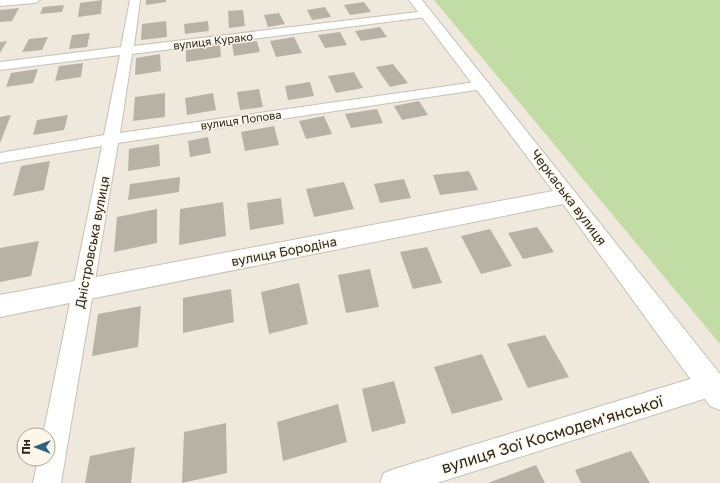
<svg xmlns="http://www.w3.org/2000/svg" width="720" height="483" viewBox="0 0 720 483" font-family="'Golos Text',sans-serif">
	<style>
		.green { fill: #c2dca6 }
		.building { fill: #b8b2a6 }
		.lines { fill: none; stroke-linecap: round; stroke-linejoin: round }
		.street-casing { stroke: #c7c1b5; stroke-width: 2 }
		.secondary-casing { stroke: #c7c1b5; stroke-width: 2 }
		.street { fill: #fff; fill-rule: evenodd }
		.secondary { fill: #fff; fill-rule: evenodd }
		.labels { text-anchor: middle; stroke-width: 3; stroke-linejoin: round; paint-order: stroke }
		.far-street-label { font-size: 11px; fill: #2b2824; stroke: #fdf7ea }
		.street-label { font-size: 13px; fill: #2b2824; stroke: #fdf7ea }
		.near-street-label { font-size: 16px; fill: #2b2824; stroke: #fdf7ea }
	</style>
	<rect width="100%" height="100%" fill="#efe9dd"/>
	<polygon class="green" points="434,0 720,0 720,344"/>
	<g class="building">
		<polygon points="102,0 101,14 78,17 80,3"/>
		<polygon points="146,0 166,0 166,2 146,5"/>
		<polygon points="364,2 371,12 350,15 344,5"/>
		<polygon points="64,5 62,12 40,14 43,7"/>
		<polygon points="325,7 331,17 312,20 307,10"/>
		<polygon points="19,8 12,21 0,22 0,10"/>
		<polygon points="243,10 245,26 229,28 228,11"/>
		<polygon points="279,13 285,24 268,27 264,15"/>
		<polygon points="166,21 167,37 141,40 142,24"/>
		<polygon points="208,21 209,31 185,34 184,24"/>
		<polygon points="380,27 387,37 361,41 355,31"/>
		<polygon points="340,32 347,45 325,48 318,35"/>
		<polygon points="90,33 87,47 69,49 72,35"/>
		<polygon points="48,37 42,50 22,52 29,39"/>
		<polygon points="294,37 302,53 276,57 270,41"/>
		<polygon points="7,41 0,53 0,42"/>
		<polygon points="257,41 260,52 234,56 232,44"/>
		<polygon points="220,45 221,57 186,62 186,50"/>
		<polygon points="160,54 161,71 135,75 136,58"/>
		<polygon points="83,63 81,77 55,81 59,66"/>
		<polygon points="393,64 408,83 390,87 376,67"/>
		<polygon points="38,69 33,83 6,87 11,73"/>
		<polygon points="354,72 363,88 336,93 328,76"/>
		<polygon points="310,82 314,96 288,100 285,86"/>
		<polygon points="259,89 263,107 240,110 237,92"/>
		<polygon points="165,93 165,117 133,121 135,97"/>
		<polygon points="213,93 216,110 187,115 185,98"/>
		<polygon points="419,101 428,115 402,120 394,106"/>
		<polygon points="377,109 383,123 351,128 345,114"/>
		<polygon points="11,115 0,143 0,117"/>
		<polygon points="68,115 64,130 33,135 37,120"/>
		<polygon points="324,116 332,134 306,139 299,121"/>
		<polygon points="274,126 279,145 245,151 241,132"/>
		<polygon points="208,137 211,153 190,157 188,141"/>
		<polygon points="159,144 160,166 128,171 129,149"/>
		<polygon points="50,161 44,190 13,196 21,166"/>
		<polygon points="469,171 478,190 440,195 433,175"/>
		<polygon points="180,177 179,192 128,200 130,184"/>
		<polygon points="404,179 411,198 380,203 374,184"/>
		<polygon points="344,182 354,209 314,217 306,189"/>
		<polygon points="281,198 284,224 250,230 247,203"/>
		<polygon points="223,202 226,236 179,245 180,209"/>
		<polygon points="157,209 157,243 114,252 117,217"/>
		<polygon points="537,227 554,252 523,259 508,233"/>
		<polygon points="490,229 512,266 481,274 461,236"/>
		<polygon points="39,241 31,276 0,282 0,248"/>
		<polygon points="427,247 442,283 413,289 400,252"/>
		<polygon points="370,269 379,307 346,313 338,275"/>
		<polygon points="299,283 308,324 269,334 261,292"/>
		<polygon points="231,289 234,322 183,333 183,298"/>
		<polygon points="141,306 138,347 92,356 98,314"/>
		<polygon points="545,335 569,377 528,388 507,344"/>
		<polygon points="482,354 503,400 452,414 434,367"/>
		<polygon points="394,381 406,423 372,432 362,389"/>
		<polygon points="338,404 347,442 283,461 277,422"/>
		<polygon points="226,423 227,473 182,483 184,432"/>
		<polygon points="135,447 131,483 85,483 90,456"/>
		<polygon points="631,451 650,483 581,483 575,470"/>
		<polygon points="536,465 545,483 488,483"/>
	</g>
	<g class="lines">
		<g class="street-casing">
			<g id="street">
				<polygon points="0,0 40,0 35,3 0,6"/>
				<polygon points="130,0 140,0 134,46 426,11 432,14 426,17 132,54 120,133 483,81 488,82 490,85 488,88 483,89 118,143 61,483 33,483 38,459 48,459 48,435 43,435 102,146 0,163 0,153 104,135 120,55 0,70 0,62 121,47"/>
				<polygon points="710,373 718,377 720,390 718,393 710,397 437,483 380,483 384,473 394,469"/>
			</g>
		</g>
		<g class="secondary-casing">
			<polygon id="secondary" points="409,0 422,0 720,374 720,410 710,406 563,204 0,317 0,295 553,191"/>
		</g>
		<use href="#street" class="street"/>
		<use href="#secondary" class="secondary"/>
	</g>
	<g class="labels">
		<g class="far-street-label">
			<text transform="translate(213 41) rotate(-7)" y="4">вулиця Курако</text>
			<text transform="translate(241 120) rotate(-8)" y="4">вулиця Попова</text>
		</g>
		<g class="street-label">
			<text transform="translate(569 197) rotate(53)" y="5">Черкаська вулиця</text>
			<text transform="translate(92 242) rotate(-79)" y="5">Дністровська вулиця</text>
			<text transform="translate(284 251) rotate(-11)" y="5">вулиця Бородіна</text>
		</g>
		<g class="near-street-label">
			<text transform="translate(552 434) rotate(-17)" y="6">вулиця Зої Космодем'янської</text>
		</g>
	</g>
	<g transform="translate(36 447) rotate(270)"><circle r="19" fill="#fdf7ea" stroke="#a9a49b"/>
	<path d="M0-3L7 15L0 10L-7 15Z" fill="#316180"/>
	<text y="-6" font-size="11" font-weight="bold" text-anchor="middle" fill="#2b2824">Пн</text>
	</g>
</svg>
